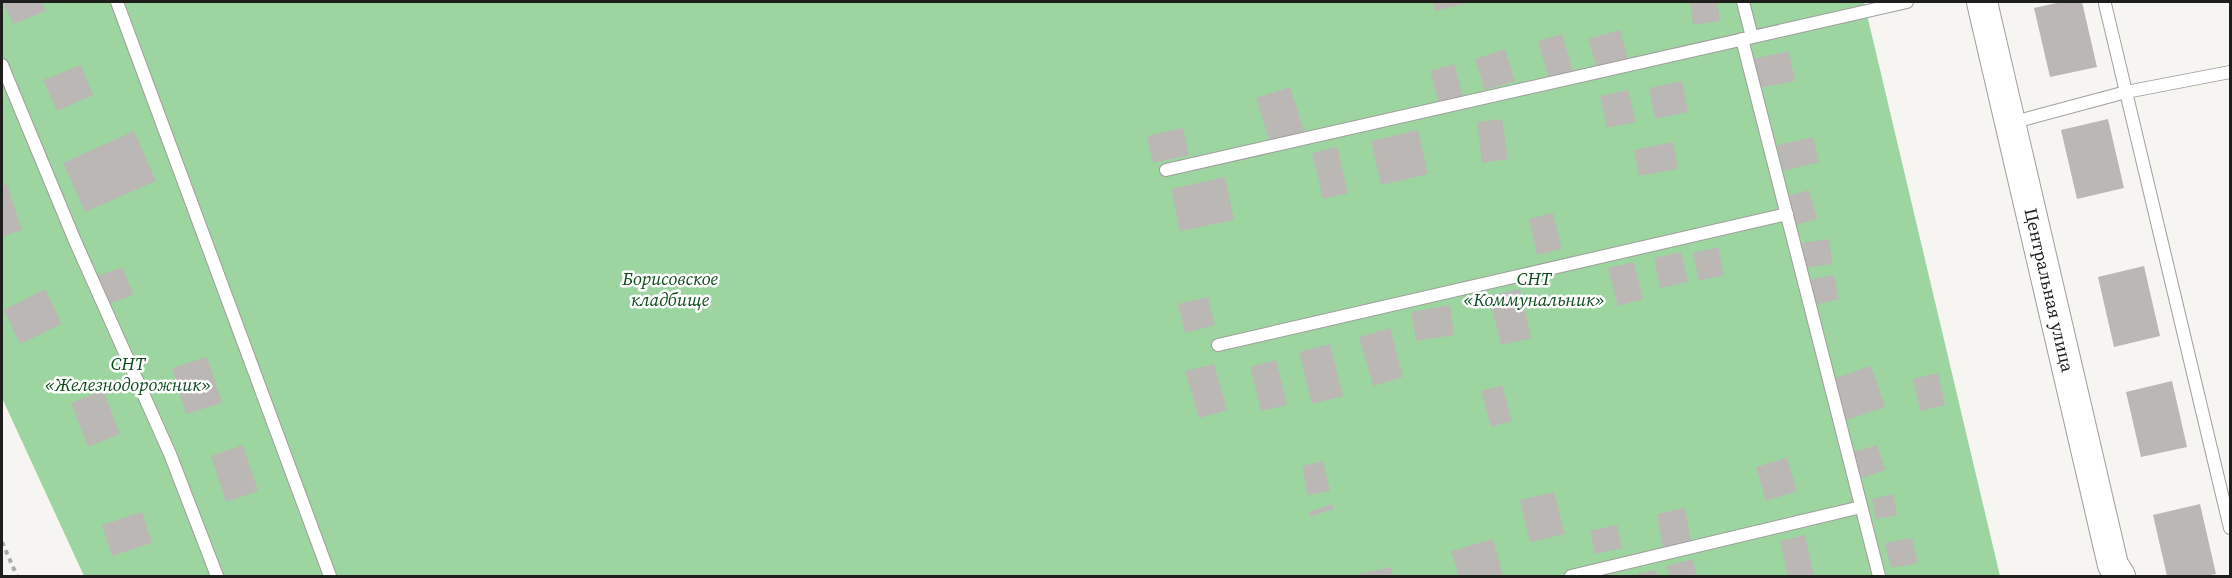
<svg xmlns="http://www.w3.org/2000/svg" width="2232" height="578" viewBox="0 0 2232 578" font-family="'Source Serif 4',serif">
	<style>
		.green { fill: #9dd5a1 }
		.building { fill: #bbb7b5 }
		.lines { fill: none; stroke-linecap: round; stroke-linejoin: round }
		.service-casing { stroke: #9f9e9b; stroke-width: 14 }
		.tertiary-casing { stroke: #9f9e9b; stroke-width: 32 }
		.path { stroke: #adaca9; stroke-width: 4; stroke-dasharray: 4.5 4.5; stroke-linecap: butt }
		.service { stroke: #fff; stroke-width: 12 }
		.tertiary { stroke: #fff; stroke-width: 30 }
		.labels { text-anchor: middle; stroke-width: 5; stroke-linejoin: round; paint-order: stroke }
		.park-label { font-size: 18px; font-style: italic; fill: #0d4a1a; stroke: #fff }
		.street-label { font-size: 18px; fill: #1e1e1c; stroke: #fff }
	</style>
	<rect width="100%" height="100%" fill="#f6f5f1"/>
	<polygon class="green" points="2,2 1864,2 2000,576 84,576 2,398"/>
	<g class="building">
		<polygon points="3,2 42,2 46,11 13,24"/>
		<polygon points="1432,2 1471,2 1435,11"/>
		<polygon points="1690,2 1717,2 1720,21 1693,25"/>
		<polygon points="2061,2 2082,2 2097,67 2050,77 2034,8"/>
		<polygon points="1620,30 1629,62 1598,71 1588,39"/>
		<polygon points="1562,34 1573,72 1549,79 1538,41"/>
		<polygon points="1505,49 1515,81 1485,90 1475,59"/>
		<polygon points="1789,51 1795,81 1759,88 1753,59"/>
		<polygon points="1454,64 1463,96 1439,103 1430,71"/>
		<polygon points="81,65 93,95 57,111 43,80"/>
		<polygon points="1682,81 1688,112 1655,119 1649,88"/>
		<polygon points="1290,87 1304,131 1270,142 1256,98"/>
		<polygon points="1628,90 1636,122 1607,128 1600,96"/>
		<polygon points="1502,119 1508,159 1482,163 1477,122"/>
		<polygon points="2108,119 2124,188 2077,199 2061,130"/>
		<polygon points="1183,128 1189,155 1153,163 1147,136"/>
		<polygon points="1418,130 1428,174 1381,185 1371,141"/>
		<polygon points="134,131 156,181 85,212 63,163"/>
		<polygon points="1813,137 1819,162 1783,171 1777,145"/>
		<polygon points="1673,142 1678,169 1639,176 1634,150"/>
		<polygon points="1337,147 1348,193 1323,199 1312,153"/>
		<polygon points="1225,177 1234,220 1180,231 1171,189"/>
		<polygon points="7,184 22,230 2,237 2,186"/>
		<polygon points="1809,190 1817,219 1792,226 1785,197"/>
		<polygon points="1553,213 1562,249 1537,255 1529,219"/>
		<polygon points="1829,239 1832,264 1805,268 1802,243"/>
		<polygon points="1718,247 1724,275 1699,281 1693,253"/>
		<polygon points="1681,252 1688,282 1660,288 1654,258"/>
		<polygon points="1634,262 1643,299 1618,306 1608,268"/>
		<polygon points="2144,266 2160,336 2114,347 2098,277"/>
		<polygon points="123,267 133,295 108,304 97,276"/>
		<polygon points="1834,275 1839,299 1814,305 1808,280"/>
		<polygon points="45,289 62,324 20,344 4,310"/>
		<polygon points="1520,289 1531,338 1501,345 1489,296"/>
		<polygon points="1208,297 1215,325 1185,333 1178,304"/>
		<polygon points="1450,305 1454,335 1416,341 1411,312"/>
		<polygon points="1390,328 1403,377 1373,386 1359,337"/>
		<polygon points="1330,344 1343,396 1312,404 1299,352"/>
		<polygon points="207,357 222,403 186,414 172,368"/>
		<polygon points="1276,360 1287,405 1261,411 1250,367"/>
		<polygon points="1214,364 1227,410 1199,418 1185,371"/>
		<polygon points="1871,366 1885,407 1843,421 1830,380"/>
		<polygon points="1938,373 1945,405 1920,411 1913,379"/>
		<polygon points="2172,381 2187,447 2141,457 2126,392"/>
		<polygon points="1502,385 1512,421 1491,427 1481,391"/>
		<polygon points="103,390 120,434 88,447 71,403"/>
		<polygon points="243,445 258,491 226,502 211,456"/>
		<polygon points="1877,445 1885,470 1859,479 1850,453"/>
		<polygon points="1787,458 1797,491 1766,501 1756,467"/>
		<polygon points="1323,461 1330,491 1308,495 1302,466"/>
		<polygon points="1554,492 1565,534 1530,542 1520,500"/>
		<polygon points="1893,494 1897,515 1876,519 1872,499"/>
		<polygon points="1332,504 1334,509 1310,517 1309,512"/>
		<polygon points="2200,504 2216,574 2205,576 2167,576 2153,515"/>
		<polygon points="1685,508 1691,542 1663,547 1657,514"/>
		<polygon points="142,512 152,543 112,556 102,525"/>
		<polygon points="1617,525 1622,548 1595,554 1590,531"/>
		<polygon points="1805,535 1814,576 1788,576 1780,541"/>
		<polygon points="1912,538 1918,563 1891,568 1885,543"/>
		<polygon points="1493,539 1503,576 1459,576 1451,551"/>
		<polygon points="1693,559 1697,576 1669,576 1666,566"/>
		<polygon points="1391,567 1393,576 1359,576 1359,574"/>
		<polygon points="1656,570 1657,576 1629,576"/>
	</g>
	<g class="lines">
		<g class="service-casing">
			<g id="service">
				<polyline points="117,2 330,576"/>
				<polyline points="1743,2 1752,37"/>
				<polyline points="2105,4 2230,528"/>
				<polyline points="1742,39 1879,576"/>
				<polyline points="2,65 75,241 170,454 217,576"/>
				<polyline points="2011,123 2126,92 2230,72"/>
				<polyline points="1166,170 1907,2"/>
				<polyline points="1218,345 1787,214"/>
				<polyline points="1571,576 1861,507"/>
			</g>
		</g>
		<g class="tertiary-casing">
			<polyline id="tertiary" points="1982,2 2113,565 2120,576"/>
		</g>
		<polyline class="path" points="2,542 17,576"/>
		<use href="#service" class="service"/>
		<use href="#tertiary" class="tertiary"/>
	</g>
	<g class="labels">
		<g class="park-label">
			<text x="670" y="285">Борисовское<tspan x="670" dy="21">кладбище</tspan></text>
			<text x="1534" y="285">СНТ<tspan x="1534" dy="21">«Коммунальник»</tspan></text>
			<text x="128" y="370">СНТ<tspan x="128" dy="21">«Железнодорожник»</tspan></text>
		</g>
		<g class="street-label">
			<text transform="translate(2049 290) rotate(77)" y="6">Центральная улица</text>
		</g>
	</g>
	<rect width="2232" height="578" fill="none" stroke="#1e1e1c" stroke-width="6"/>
</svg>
